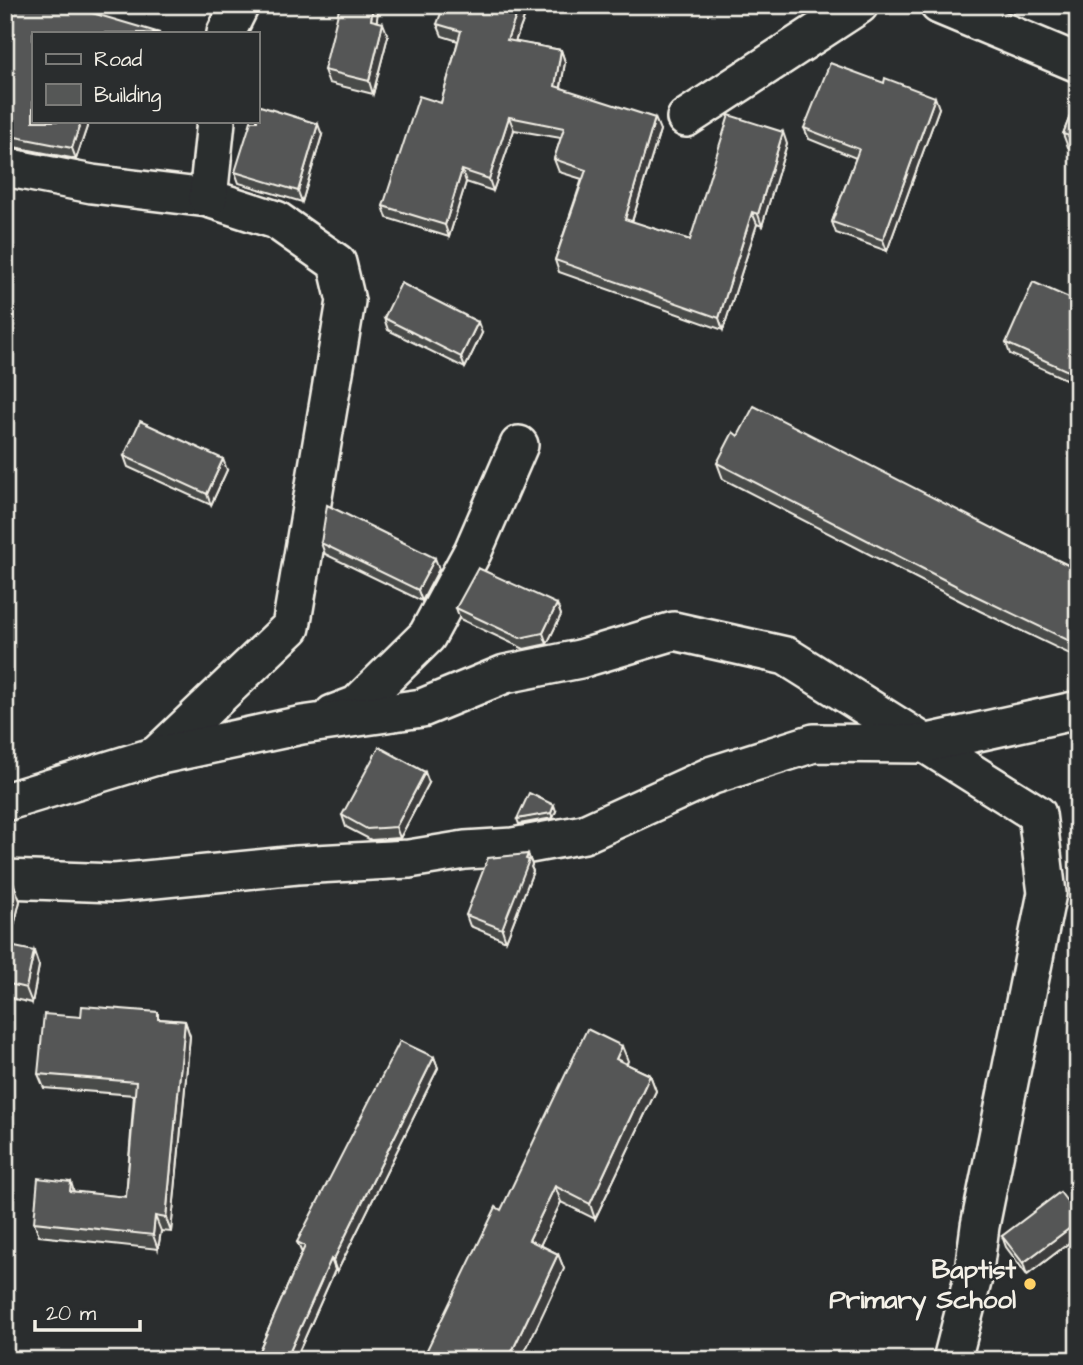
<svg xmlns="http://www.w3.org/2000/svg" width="1083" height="1365" viewBox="0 0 1083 1365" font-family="'Architects Daughter',sans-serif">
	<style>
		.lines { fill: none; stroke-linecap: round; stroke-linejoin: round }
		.minor-casing { stroke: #f4f1e8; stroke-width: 42 }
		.minor { stroke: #2a2d2e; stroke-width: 37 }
		.wall { fill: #494b4a; stroke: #f4f1e8; stroke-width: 2 }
		.shaded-wall { fill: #3c3d3c; stroke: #f4f1e8; stroke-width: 2 }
		.building { fill: #555756; stroke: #f4f1e8; stroke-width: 2 }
		.poi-dot { fill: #ffd166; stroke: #2a2d2e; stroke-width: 2.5 }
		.labels { text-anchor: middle; stroke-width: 5; stroke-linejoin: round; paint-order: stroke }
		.poi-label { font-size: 26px; font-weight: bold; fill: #f4f1e8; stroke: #2a2d2e; text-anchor: end }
	</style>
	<rect width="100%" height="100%" fill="#2a2d2e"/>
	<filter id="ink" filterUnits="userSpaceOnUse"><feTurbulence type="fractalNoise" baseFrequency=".0143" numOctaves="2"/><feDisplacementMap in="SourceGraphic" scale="14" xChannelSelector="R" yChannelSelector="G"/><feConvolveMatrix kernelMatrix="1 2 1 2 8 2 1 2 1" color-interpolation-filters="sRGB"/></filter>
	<g filter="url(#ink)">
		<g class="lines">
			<g class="minor-casing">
				<g id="minor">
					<polyline points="939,5 1078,63"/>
					<polyline points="226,33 240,5"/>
					<polyline points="686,118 859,5"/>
					<polyline points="5,167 92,184 208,198 276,220 337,263 346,301 291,627 156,756"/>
					<polyline points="208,198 216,121"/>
					<polyline points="333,714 357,705 427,636 473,551 519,445"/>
					<polyline points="5,802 156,756 302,725 422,708 505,674 580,659 674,631 786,656 1037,814 1047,893 980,1226 973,1278 952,1360"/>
					<polyline points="5,879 115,883 297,865 409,859 465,850 513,847 584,834 713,775 814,743 923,744 1078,710"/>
				</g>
			</g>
			<use href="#minor" class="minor"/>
		</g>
		<g class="wall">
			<polygon points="7,5 99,5 96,15 33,33 89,121 76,159 9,146 5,147 5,11"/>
			<polygon points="529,5 515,42 561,50 565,62 561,88 660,130 632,222 690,240 787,144 762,226 757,224 723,330 559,272 555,260 582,179 559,172 554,159 561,138 514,130 493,191 466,182 449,237 387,218 383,206 441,103 458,41 442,36 437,24"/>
			<polygon points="377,22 388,36 373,94 329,83 324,70"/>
			<polygon points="884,83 939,108 887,251 836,233 832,222 856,158 809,139 804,128"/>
			<polygon points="1078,96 1078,151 1068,147 1063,134"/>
			<polygon points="322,135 302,202 239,183 235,172"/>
			<polygon points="1078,302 1078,371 1072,382 1010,354 1006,343"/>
			<polygon points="384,318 482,333 465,368 388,330"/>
			<polygon points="738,436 1012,538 1078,570 1078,658 980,611 723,479 717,463"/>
			<polygon points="124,456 227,470 211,505 128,467"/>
			<polygon points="321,543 439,569 422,601 325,554"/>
			<polygon points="557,604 561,615 547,644 524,649 460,619 456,608"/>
			<polygon points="429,783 400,838 371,840 346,827 342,815"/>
			<polygon points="556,811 553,818 519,824 517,819"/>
			<polygon points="528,854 532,865 531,867 533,871 506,941 470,926 466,915"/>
			<polygon points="5,885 14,885 20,901 9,946 39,966 32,1003 5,997"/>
			<polygon points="81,1017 160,1019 185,1021 190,1036 171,1232 161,1231 158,1249 39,1236 34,1222 71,1182 74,1192 126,1197 134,1095 44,1088 38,1074"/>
			<polygon points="434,1057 438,1068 337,1272 335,1270 295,1360 255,1360 302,1253 297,1242"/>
			<polygon points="628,1061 626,1064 650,1075 656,1091 595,1219 561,1202 540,1245 558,1254 564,1269 501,1210"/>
			<polygon points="1078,1216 1078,1236 1027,1275 1006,1247 1002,1236"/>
		</g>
		<g class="shaded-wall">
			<polygon points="91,5 99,5 93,24 89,12"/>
			<polygon points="373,5 379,5 375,33 371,20"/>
			<polygon points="520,5 529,5 511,52 507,40"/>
			<polygon points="383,23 388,36 373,94 369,81"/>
			<polygon points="561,50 565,62 559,98 555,86"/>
			<polygon points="935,97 939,108 887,251 883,240"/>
			<polygon points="509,117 514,130 493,191 489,179"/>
			<polygon points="655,118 660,130 629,231 625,219"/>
			<polygon points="81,121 89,121 76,159 72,148"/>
			<polygon points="318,124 322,135 302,202 298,191"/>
			<polygon points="783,132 787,144 762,226 758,214"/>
			<polygon points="462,170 466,182 449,237 445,225"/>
			<polygon points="752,212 757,224 723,330 719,318"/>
			<polygon points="478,322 482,333 465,368 461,357"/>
			<polygon points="1078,351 1078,371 1072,382 1068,371"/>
			<polygon points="223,459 227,470 211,505 207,494"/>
			<polygon points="435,558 439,569 422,601 418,590"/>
			<polygon points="557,604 561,615 547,644 543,633"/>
			<polygon points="425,772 429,783 400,838 396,827"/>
			<polygon points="554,805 556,811 553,818 551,813"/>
			<polygon points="528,854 532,865 531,867 533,871 506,941 502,929"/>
			<polygon points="14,885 20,901 6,959 5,956 5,924"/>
			<polygon points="34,951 39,966 32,1003 26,988"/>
			<polygon points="185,1021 190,1036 171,1232 166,1218"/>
			<polygon points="622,1046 628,1061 621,1074 616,1059"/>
			<polygon points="434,1057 438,1068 337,1272 333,1261"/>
			<polygon points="650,1075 656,1091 595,1219 590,1204"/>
			<polygon points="555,1186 561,1202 535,1256 529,1240"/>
			<polygon points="155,1216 161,1231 158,1249 153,1235"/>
			<polygon points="1078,1222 1078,1236 1027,1275 1023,1263"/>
			<polygon points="558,1254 564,1269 521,1360 508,1360"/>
			<polygon points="331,1259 335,1270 295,1360 286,1360"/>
		</g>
		<g class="building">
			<polygon points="7,5 91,5 89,12 160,33 33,33 33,121 81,121 72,148 5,135 5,11"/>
			<polygon points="340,5 373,5 371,20 383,23 369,81 324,70"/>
			<polygon points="444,5 520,5 507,40 561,50 555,86 655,118 625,219 690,240 729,115 783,132 758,214 752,212 719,318 555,260 586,170 554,159 564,128 509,117 489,179 462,170 445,225 383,206 419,96 441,103 461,31 437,24"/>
			<polygon points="830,63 884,83 885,78 935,97 883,240 832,222 859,149 804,128"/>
			<polygon points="1078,96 1078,139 1063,134"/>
			<polygon points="257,105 318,124 298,191 235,172 251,121 257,121"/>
			<polygon points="1033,282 1078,302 1078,351 1068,371 1006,343"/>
			<polygon points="401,283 478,322 461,357 384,318"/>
			<polygon points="754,406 1012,538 1078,570 1078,645 974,595 717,463 733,432 738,436"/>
			<polygon points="140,421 223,459 207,494 124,456"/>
			<polygon points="327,505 435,558 418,590 321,543"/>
			<polygon points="478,568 557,604 543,633 520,638 456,608"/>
			<polygon points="379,747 425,772 396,827 367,829 342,815"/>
			<polygon points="529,793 554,805 551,813 517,819"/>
			<polygon points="528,854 526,859 529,860 502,929 466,915 488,858"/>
			<polygon points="5,885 14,885 5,924"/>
			<polygon points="5,945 34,951 26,988 5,983"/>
			<polygon points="82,1006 158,1012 158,1019 185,1021 166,1218 155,1216 153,1235 34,1222 38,1178 71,1182 70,1191 126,1197 136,1082 38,1074 44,1014 81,1017"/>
			<polygon points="587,1029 622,1046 616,1059 650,1075 590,1204 555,1186 529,1240 558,1254 508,1360 422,1360 496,1207 501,1210"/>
			<polygon points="400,1041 434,1057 333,1261 331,1259 286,1360 255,1360 305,1246 297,1242"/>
			<polygon points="1060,1192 1078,1216 1078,1222 1023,1263 1002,1236"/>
		</g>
	</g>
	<circle class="poi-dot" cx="1030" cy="1284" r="7"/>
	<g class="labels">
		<g class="poi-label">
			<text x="1016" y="1278">Baptist<tspan x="1016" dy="30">Primary School</tspan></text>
		</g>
	</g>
	<rect width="1083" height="1365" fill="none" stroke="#2a2d2e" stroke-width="28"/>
	<rect x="14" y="14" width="1055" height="1337" fill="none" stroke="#f4f1e8" stroke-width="2.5" filter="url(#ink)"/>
	<rect x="32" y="32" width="228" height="91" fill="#2a2d2e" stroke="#7b7b78" stroke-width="2"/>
	<rect x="46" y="54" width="35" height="10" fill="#2a2d2e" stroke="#7b7b78" stroke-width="2"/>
	<text x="94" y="66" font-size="21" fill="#f4f1e8">Road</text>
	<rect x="46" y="84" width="35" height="21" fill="#555756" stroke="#7b7b78" stroke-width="2"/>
	<text x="94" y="102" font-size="21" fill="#f4f1e8">Building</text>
	<path d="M35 1320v10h105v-10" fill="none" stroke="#f4f1e8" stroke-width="3.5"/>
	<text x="46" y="1320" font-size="21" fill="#f4f1e8" stroke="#2a2d2e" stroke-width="5" paint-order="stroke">20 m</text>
</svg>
